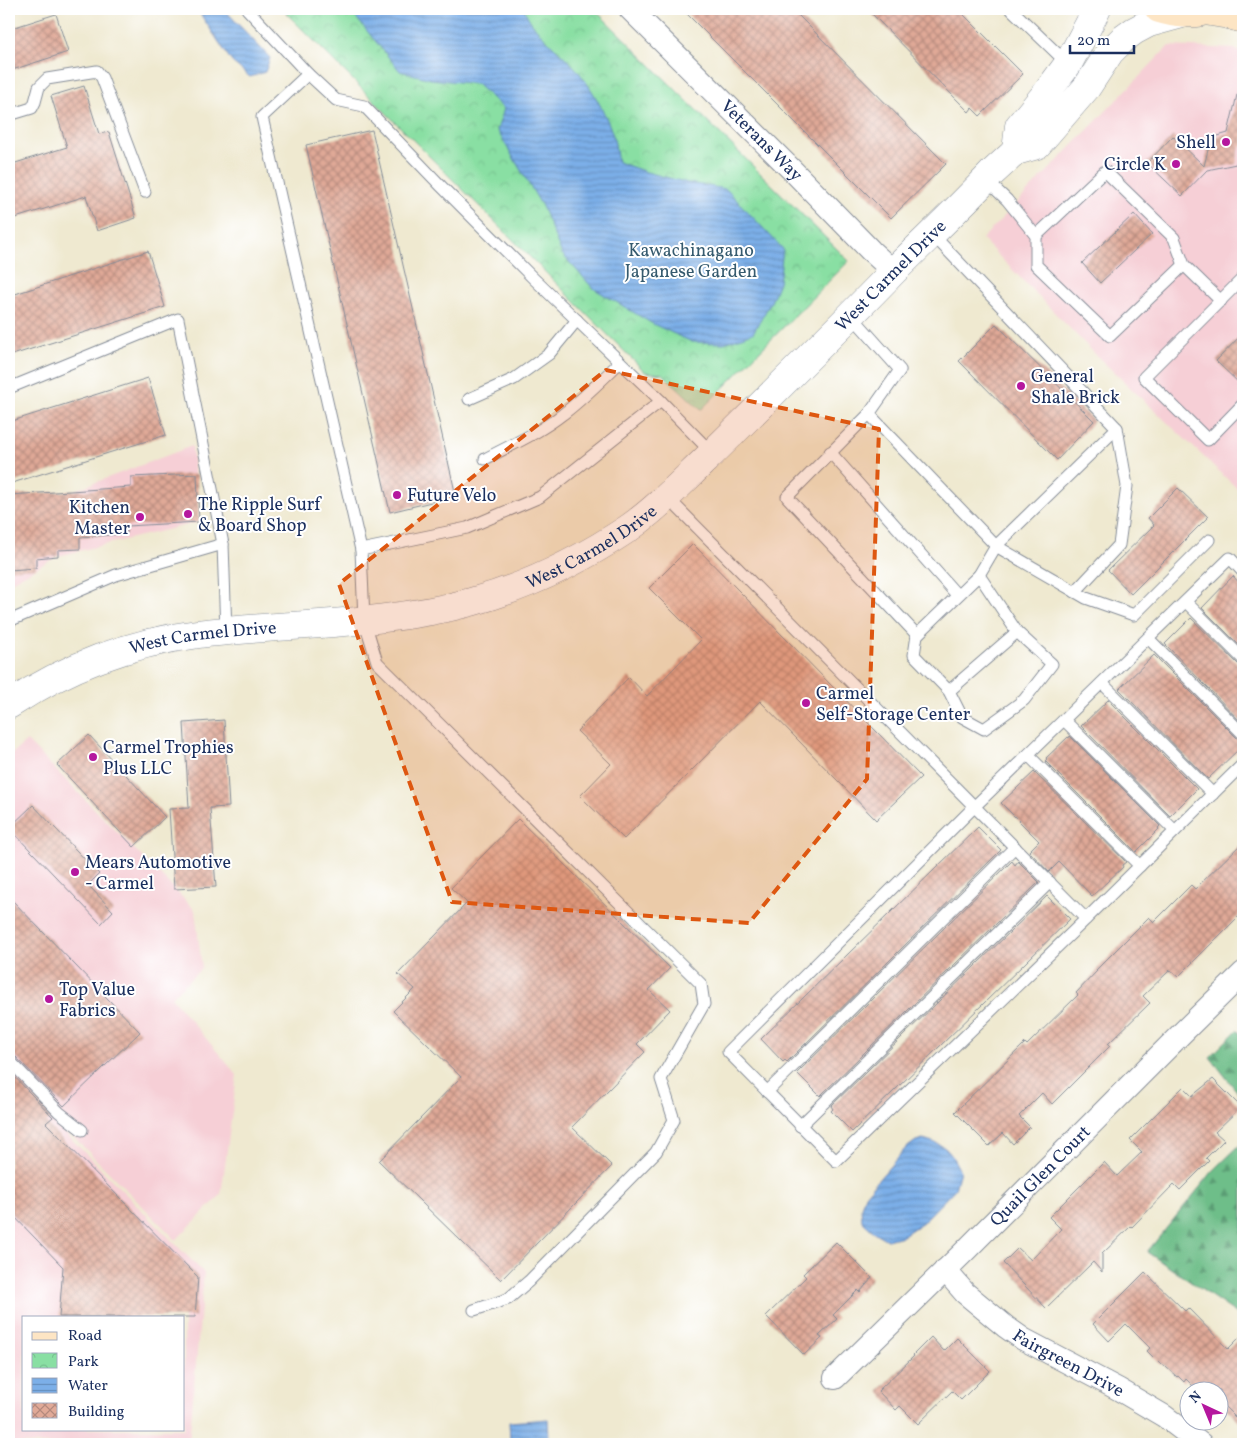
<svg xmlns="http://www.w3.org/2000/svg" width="1252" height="1453" viewBox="0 0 1252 1453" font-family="Vollkorn,serif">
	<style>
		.built { fill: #f6cfd6; fill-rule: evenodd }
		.forest { fill: url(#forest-firs); stroke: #447674 }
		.park { fill: url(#park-crowns); stroke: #528780 }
		.water { fill: url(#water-rules); stroke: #4c6fa3 }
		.building { fill: url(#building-cross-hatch) }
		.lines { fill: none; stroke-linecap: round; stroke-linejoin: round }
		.service-casing { stroke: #858c97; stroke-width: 13 }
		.minor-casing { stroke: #858c97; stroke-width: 24 }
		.tertiary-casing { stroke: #858c97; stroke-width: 29 }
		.secondary-casing { stroke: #858c97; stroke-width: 29 }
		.service { stroke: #fff; stroke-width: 11 }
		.minor { stroke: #fff; stroke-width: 22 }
		.tertiary { stroke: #fff; stroke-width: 28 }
		.secondary { stroke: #fde5c4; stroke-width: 28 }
		.marked { fill: #de5710; fill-opacity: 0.2; stroke: #de5710; stroke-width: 4; stroke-dasharray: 10 6; stroke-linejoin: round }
		.poi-dot { fill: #b5179e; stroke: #fff; stroke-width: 2 }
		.labels { text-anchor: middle; stroke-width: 4; stroke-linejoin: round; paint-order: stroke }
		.street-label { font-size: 18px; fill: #1b2f5e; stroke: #fff }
		.poi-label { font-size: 18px; fill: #1b2f5e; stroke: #fff; text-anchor: start }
		.park-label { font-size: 18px; fill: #365b6f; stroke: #fff }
	</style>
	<defs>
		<pattern id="forest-firs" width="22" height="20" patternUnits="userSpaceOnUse" patternTransform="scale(1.25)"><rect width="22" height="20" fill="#6ebe89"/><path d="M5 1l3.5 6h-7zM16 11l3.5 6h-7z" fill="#5a9b73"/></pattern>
		<pattern id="park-crowns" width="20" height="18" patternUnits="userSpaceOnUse" patternTransform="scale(1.25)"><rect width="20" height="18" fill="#89dfa3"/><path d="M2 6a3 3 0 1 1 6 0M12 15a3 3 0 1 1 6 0" fill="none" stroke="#76c08f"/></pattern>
		<pattern id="water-rules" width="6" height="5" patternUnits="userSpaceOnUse" patternTransform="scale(1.25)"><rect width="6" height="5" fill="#7cafe8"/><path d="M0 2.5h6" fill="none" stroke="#658fbf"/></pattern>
		<pattern id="building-cross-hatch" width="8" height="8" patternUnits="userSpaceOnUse" patternTransform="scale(1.25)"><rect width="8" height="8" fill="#e0a997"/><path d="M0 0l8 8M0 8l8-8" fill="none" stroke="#b58a7e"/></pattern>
	</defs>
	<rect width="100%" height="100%" fill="#fff"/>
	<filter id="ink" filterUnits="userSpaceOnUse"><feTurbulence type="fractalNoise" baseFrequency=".02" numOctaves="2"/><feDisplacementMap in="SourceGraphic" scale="10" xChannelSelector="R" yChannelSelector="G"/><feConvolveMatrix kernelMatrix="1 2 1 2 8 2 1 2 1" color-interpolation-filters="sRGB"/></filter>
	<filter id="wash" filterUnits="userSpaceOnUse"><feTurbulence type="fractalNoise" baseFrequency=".0096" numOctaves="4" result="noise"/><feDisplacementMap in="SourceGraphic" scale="20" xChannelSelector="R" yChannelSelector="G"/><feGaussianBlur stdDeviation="1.12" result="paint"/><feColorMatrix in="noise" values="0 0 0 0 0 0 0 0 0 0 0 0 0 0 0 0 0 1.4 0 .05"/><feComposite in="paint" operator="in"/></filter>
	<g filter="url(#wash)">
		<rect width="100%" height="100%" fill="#efe9d0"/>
		<g class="built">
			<polygon points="1169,46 1235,49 1243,54 1243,494 1100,359 982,239"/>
			<polygon points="192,446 199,522 58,556 9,583 9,515"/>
			<polygon points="27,741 195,910 202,968 171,997 237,1075 221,1195 176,1240 9,1072 9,756"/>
			<path d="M9 1076 204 1273 189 1444H9ZM24 1317H184V1429H24Z"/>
		</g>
		<g class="forest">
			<polygon points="1237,1030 1243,1037 1243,1099 1210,1057"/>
			<polygon points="1243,1142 1243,1318 1147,1252 1213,1171"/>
		</g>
		<polygon class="park" points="282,9 594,9 849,261 701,410 663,374 645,372"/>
		<g class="water">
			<polygon points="199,9 224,9 270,58 265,72 250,77 232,62 201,15"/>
			<path d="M349 9H524C535 36 564 52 581 75 593 90 608 118 613 136 616 145 616 154 618 162L646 172 688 183 726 189 783 249 779 282 771 302 753 333 724 343 692 342 653 324 593 288 562 254 542 206 497 130 504 109 477 84 431 79 400 71Z"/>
			<path d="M923 1139C947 1146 948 1148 960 1171L955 1189 923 1222 902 1236 887 1240 875 1233 862 1221 861 1207 865 1195 905 1149 916 1141Z"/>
			<polygon points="548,1419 549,1438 510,1441 509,1422"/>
		</g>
		<g id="blocks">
			<g class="building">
				<polygon points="682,9 792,9 946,164 891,218"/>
				<polygon points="867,9 958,9 1023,74 980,116 972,108 969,112"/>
				<polygon points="56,14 68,52 9,71 9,29"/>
				<polygon points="84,86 99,134 109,132 136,218 97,231 86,196 9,220 9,165 67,147 51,96"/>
				<polygon points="1237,95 1243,96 1243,146 1240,147 1236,164 1207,170 1182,196 1147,163 1173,136 1204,166 1211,138 1228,133"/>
				<polygon points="372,130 456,496 390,512 306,145"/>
				<polygon points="1134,214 1152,234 1100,283 1082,263"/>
				<polygon points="148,251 165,307 9,356 9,296"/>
				<polygon points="996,324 1094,421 1057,460 959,361"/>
				<polygon points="1243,333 1243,387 1216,361"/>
				<polygon points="148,378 166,435 9,484 9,422"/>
				<polygon points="197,474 199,522 127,526 127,534 80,537 80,549 58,550 58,556 36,558 36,568 9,570 9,495 131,487 131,477"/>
				<polygon points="1178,488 1208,517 1131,594 1108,570 1154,525 1148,518"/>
				<polygon points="693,544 921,777 876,820 760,701 624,839 580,796 611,764 577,731 629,677 647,696 701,640 649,588"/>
				<polygon points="1233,576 1243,587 1243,649 1202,608"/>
				<polygon points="1191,618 1238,664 1243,666 1243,724 1165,644"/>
				<polygon points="1154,655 1238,739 1243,741 1243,745 1208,779 1119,689"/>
				<polygon points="1108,700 1197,789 1170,816 1081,726"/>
				<polygon points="224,720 229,807 210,808 216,887 174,889 169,809 189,808 184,723"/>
				<polygon points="89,735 165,817 134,847 57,765"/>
				<polygon points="1070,736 1160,826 1158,828 1159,829 1136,852 1045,761 1047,759 1046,758 1068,737 1069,738"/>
				<polygon points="1034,772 1126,862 1122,865 1123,867 1092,896 1059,862 1049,872 1029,851 1039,841 1001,803"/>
				<polygon points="33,805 99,874 88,885 113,911 101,924 9,828"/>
				<polygon points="518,819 670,968 649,990 670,1010 637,1044 645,1052 572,1127 612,1166 501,1280 379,1161 461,1077 393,1011 415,989 398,974 467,903 451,888"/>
				<polygon points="978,827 1001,850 787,1062 785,1060 783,1062 761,1039"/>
				<polygon points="1243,842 1243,912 1178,977 1170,970 1143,996 1150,1003 1108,1044 1110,1046 1052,1104 1042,1093 1019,1116 1030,1127 1013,1144 1003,1133 989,1146 955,1112 1025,1043 1027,1045 1078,995 1076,993 1097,971 1096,970 1149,917 1154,922 1191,885 1195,889"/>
				<polygon points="1012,861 1015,865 1018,861 1039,882 820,1096 797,1073"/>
				<polygon points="1047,896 1070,919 852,1132 831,1111 833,1109 831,1106"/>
				<polygon points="9,897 140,1032 64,1106 14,1055 9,1053"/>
				<polygon points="9,1071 53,1117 46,1123 198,1277 195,1317 59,1317 63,1267 9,1211"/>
				<polygon points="1213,1079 1241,1107 1215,1132 1224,1140 1206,1158 1209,1161 1180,1190 1174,1184 1132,1227 1131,1226 1102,1254 1102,1272 1093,1262 1046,1308 1003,1263 1018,1248 1031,1260 1061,1229 1049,1217 1104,1162 1117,1176 1142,1152 1130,1140 1183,1087 1192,1096"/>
				<polygon points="836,1242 872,1278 860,1292 858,1290 833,1315 837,1319 819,1336 822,1338 804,1355 766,1316 806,1277 803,1274"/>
				<polygon points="1145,1272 1185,1311 1188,1308 1228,1349 1243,1334 1243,1425 1220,1402 1220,1390 1197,1390 1186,1379 1184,1382 1178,1376 1177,1377 1165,1366 1162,1364 1161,1365 1147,1351 1150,1348 1126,1324 1109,1341 1093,1324"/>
				<polygon points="931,1337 944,1351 957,1338 990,1371 961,1400 952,1391 918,1424 900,1406 896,1410 878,1391 914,1356 913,1355"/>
			</g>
		</g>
	</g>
	<g filter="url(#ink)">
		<use href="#blocks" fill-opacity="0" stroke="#858c97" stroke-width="1"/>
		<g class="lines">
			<g class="service-casing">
				<g id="service">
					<polyline points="247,9 308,74 262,117 361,550 364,619 377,662 701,984 704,1004 661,1079 674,1120 656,1152 529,1281 508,1299 474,1310"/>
					<polyline points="1011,9 1068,64"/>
					<polyline points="308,74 336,100 364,106 442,187 534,279 661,401"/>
					<polyline points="9,115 32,108 35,102 39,87 47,79 97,71 102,78 145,192"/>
					<polyline points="986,180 1007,200 1036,236 1036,265 1110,336 1184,265"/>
					<polyline points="1036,236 1105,171 1174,238 1184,265 1221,301"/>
					<polyline points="1243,278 1144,377 1208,440 1243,404"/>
					<polyline points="851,315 900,370 869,414 996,546 1117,428 932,234"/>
					<polyline points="9,388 178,319 223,544 116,575 9,621"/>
					<polyline points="469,399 514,379 549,354 577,320"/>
					<polyline points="869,414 787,497 917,635 979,575 996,546 1086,598 1134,615 1209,540"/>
					<polyline points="830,452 957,595"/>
					<path d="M485 459C511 445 539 433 563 414 583 399 602 380 620 362"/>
					<polyline points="667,497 1086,919"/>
					<polyline points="223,544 226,632"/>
					<polyline points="361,550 467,528 540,497 661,401 712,453"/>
					<polyline points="1243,572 1230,558 975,806 728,1052 836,1161 1086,919 1243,764"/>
					<polyline points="1075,592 1119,545 1127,486 1117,428"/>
					<polyline points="1186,602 1243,659"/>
					<polyline points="917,635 914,655 949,691 962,717 984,729 1024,700 1052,664 1017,632 979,575"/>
					<polyline points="1148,638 1243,734"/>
					<polyline points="1102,683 1213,794"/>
					<polyline points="949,691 1017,632"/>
					<polyline points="1064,720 1175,831"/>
					<polyline points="1028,755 1140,866"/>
					<polyline points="9,1060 59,1112 82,1130"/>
					<polyline points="767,1092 1015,847"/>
					<polyline points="800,1126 1050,882"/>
				</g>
			</g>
			<g class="minor-casing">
				<g id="minor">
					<path id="s1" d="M630 9 794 172 871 251 894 272"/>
					<path id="s2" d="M945 1270 965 1293 1006 1327 1023 1339 1118 1389 1164 1416 1201 1444"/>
					<path id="s3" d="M835 1378 963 1253 1183 1032 1243 973"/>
				</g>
			</g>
			<g class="tertiary-casing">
				<g id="tertiary">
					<polyline points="1016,151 1019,126 1048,91 1068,64 1097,9"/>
					<path id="s4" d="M9 705C67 666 129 643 198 634 289 623 382 626 471 602 527 587 581 560 629 528 656 509 679 485 703 462 739 427 775 391 811 355 838 328 866 300 893 272 926 239 960 207 992 173L1016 151 1037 145 1087 87 1110 52 1123 39 1134 31 1149 23 1182 14"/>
				</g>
			</g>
			<g class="secondary-casing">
				<g id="secondary">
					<path d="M1159 9C1175 14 1195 16 1210 9"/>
					<polyline points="1205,11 1229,15 1243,19"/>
				</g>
			</g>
			<use href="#service" class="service"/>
			<use href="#minor" class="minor"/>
			<use href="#tertiary" class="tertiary"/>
			<use href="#secondary" class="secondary"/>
		</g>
	</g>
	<path class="marked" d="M606 370 879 429 867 779 749 923 452 902 339 584Z"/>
	<g class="poi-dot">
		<circle cx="1226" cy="142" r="5"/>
		<circle cx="1176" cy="164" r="5"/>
		<circle cx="1021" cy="386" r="5"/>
		<circle cx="397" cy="495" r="5"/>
		<circle cx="188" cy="514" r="5"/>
		<circle cx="140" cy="517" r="5"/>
		<circle cx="806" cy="703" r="5"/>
		<circle cx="93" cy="757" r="5"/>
		<circle cx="75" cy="872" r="5"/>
		<circle cx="49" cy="999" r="5"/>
	</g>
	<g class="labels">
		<g class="street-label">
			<text dy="6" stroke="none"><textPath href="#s1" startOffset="186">Veterans Way</textPath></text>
			<text dy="6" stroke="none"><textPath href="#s4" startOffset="1018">West Carmel Drive</textPath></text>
			<text dy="6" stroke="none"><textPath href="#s4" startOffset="612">West Carmel Drive</textPath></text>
			<text dy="6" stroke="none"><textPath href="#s4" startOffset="208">West Carmel Drive</textPath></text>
			<text dy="6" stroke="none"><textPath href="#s3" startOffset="288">Quail Glen Court</textPath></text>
			<text dy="6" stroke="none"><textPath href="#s2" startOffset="156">Fairgreen Drive</textPath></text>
		</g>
		<g class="poi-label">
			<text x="1216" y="148" text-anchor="end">Shell</text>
			<text x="1166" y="170" text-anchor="end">Circle K</text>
			<text x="1031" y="382">General<tspan x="1031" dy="21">Shale Brick</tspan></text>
			<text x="407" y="501">Future Velo</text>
			<text x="198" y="510">The Ripple Surf<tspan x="198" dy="21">&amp; Board Shop</tspan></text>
			<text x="130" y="513" text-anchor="end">Kitchen<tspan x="130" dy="21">Master</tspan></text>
			<text x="816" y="699">Carmel<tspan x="816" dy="21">Self-Storage Center</tspan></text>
			<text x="103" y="753">Carmel Trophies<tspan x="103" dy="21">Plus LLC</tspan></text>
			<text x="85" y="868">Mears Automotive<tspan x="85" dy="21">- Carmel</tspan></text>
			<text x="59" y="995">Top Value<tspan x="59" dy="21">Fabrics</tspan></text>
		</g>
		<g class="park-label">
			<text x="691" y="256">Kawachinagano<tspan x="691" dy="21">Japanese Garden</tspan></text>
		</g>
	</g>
	<rect width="1252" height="1453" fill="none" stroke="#fff" stroke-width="30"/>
	<rect x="22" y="1316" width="162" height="115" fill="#ffffff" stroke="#a4acbf"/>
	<rect x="32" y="1332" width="25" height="8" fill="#fde5c4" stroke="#a4acbf"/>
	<text x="68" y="1340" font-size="15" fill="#1b2f5e">Road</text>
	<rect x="32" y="1353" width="25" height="15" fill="url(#park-crowns)" stroke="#a4acbf"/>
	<text x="68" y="1366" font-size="15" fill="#1b2f5e">Park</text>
	<rect x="32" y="1378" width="25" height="15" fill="url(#water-rules)" stroke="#a4acbf"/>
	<text x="68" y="1390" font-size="15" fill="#1b2f5e">Water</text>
	<rect x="32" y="1403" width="25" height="15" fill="url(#building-cross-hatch)" stroke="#a4acbf"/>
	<text x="68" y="1416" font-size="15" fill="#1b2f5e">Building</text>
	<g transform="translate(1204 1406) rotate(316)"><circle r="24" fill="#ffffff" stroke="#a4acbf"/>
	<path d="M0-4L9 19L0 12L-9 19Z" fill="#b5179e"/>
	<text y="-8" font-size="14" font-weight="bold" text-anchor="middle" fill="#1b2f5e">N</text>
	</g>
	<path d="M1070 45v8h64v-8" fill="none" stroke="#1b2f5e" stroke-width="2.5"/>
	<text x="1077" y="45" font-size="15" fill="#1b2f5e" stroke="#ffffff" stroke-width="4" paint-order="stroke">20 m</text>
</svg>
